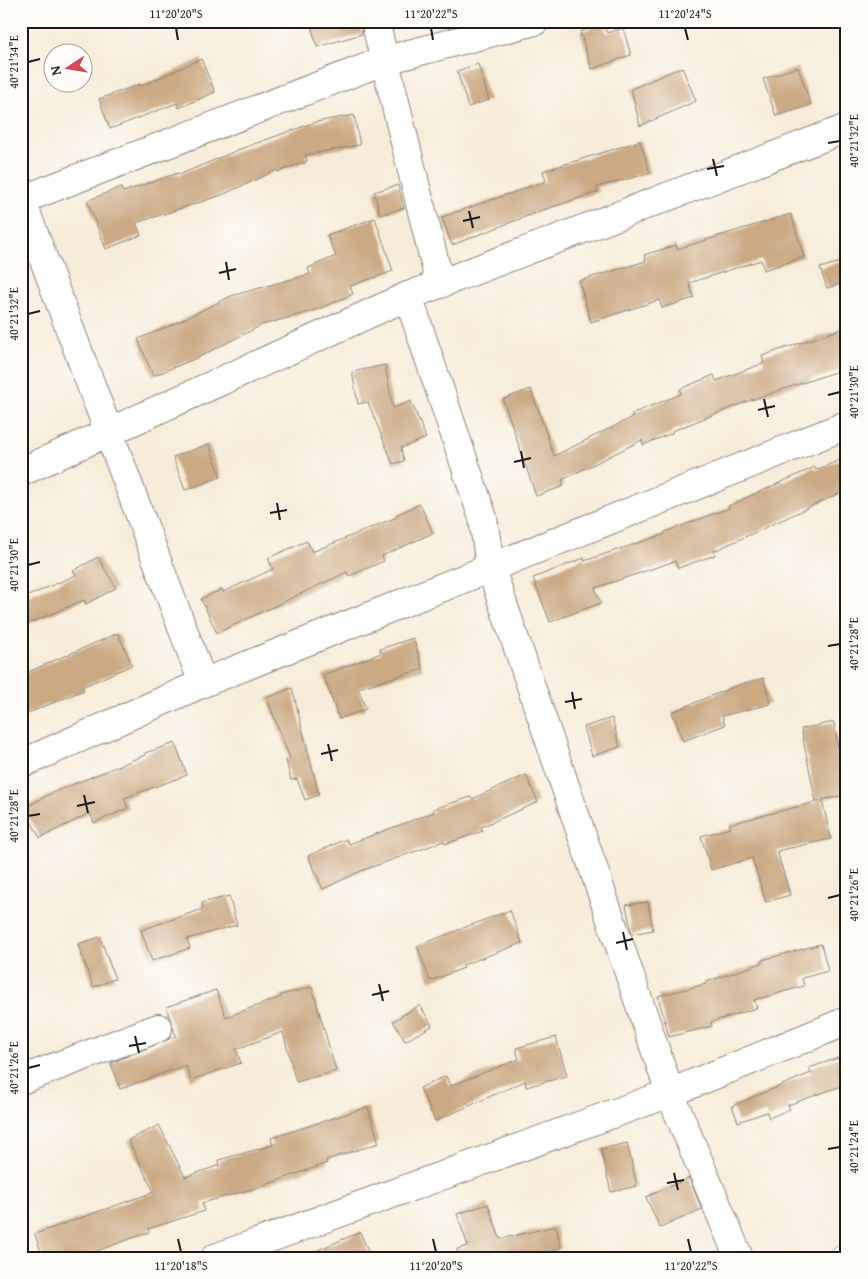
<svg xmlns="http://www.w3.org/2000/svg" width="868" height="1279" viewBox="0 0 868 1279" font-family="'Gentium Book Plus',serif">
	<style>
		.building { fill: #caa983 }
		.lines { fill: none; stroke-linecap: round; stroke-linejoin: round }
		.street-casing { stroke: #8a847a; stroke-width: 30 }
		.street { stroke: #fff; stroke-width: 28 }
		.ticks { fill: none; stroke: #1c1c1c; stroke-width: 2 }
		.neatline { fill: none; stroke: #1c1c1c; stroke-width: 2 }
		.ticks-label { font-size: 12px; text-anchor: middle; fill: #1c1c1c }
	</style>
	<rect width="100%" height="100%" fill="#fdfcf7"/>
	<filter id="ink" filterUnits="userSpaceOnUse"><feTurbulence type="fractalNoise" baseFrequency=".02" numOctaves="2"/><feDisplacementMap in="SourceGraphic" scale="10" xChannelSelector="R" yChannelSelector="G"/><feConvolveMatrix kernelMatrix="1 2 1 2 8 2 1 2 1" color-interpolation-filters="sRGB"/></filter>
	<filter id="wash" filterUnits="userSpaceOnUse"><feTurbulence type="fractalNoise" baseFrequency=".0096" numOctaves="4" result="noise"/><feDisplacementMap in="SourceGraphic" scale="20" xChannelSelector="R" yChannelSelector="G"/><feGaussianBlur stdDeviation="1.12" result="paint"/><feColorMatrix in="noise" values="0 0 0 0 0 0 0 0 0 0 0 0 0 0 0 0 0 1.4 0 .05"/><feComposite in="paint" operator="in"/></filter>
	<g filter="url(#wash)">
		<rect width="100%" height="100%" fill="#f7ecd9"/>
		<g id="blocks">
			<g class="building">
				<polygon points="310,21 360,21 362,34 317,47"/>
				<polygon points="603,24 607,33 623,28 631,55 592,69 580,32"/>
				<polygon points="201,59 215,92 179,108 177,103 110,129 99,99 140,84 141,86"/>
				<polygon points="478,64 489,100 468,107 457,71"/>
				<polygon points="682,67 696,101 640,126 631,89"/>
				<polygon points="798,67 811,105 776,116 763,79"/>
				<polygon points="354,115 360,145 305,155 307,161 278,172 277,170 222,195 136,223 141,235 106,249 87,201 121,187 123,192 178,173 179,175 240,149 316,122"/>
				<polygon points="640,141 650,173 597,187 598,192 543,210 452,245 442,217 546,181 543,171"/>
				<polygon points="398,185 404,208 380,215 374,192"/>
				<polygon points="791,214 804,257 764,270 761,260 689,283 694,298 662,308 659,300 591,322 579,281 646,261 644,255 676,245 677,249"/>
				<polygon points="375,218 393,271 350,286 353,294 316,310 262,325 199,357 153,376 138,339 174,324 231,296 310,274 308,268 336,256 327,235"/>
				<polygon points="847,260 847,282 827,288 820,268"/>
				<polygon points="847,327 847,368 751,400 672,431 672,433 643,445 642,440 562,480 564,486 536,496 503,399 531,389 554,456 633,417 631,414 681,394 680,389 714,375 716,381 764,363 762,356"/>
				<polygon points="385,365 393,408 411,401 426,438 401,448 404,461 393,464 368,402 358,404 352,372"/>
				<polygon points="209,444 221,477 185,490 173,457"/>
				<polygon points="847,457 847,490 714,551 715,555 678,568 675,561 595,588 601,603 550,622 533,578 584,558 584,561 665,534 665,532 729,508 728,506 815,467 816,470"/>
				<polygon points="420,504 433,533 382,556 384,561 349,576 347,572 217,633 201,599 222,589 223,592 273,569 268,558 307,541 312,552 397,517 396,515"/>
				<polygon points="98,557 116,588 86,604 84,600 21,627 21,599 76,575 73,571"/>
				<polygon points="118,633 132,665 82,687 84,690 21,716 21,675"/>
				<polygon points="413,638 423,669 358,688 366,709 339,719 323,675 381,653 380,649"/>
				<polygon points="764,678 770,704 722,716 725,725 683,741 672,712 738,685"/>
				<polygon points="292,688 319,795 305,800 297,779 291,780 286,760 290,759 267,698"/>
				<polygon points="612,718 620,747 592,756 584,727"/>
				<polygon points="834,722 846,795 822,800 831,839 777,851 790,895 766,902 752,858 711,870 701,836 731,828 729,824 820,801 816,802 801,729"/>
				<polygon points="175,743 187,775 124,798 128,808 94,823 90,813 40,838 24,808 50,794 145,755 145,753"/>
				<polygon points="526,775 538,802 481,827 483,831 445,844 444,841 361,871 323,889 308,856 346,839 349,844 434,812 433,809 471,797 472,799"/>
				<polygon points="229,896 237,925 187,939 190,948 152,961 141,930 203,909 202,903"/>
				<polygon points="648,902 653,930 632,934 626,905"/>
				<polygon points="510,910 522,943 463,965 464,968 430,981 417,946"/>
				<polygon points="100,937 115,979 93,987 78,944"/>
				<polygon points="821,944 828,971 802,978 804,986 754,1000 757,1008 711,1022 712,1026 669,1037 658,996 706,984 706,982 762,963 762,960"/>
				<polygon points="312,987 336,1071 296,1082 283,1032 236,1049 241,1063 191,1080 186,1065 120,1089 111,1063 176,1036 166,1007 216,990 226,1017 281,997 281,995"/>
				<polygon points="420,1005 432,1026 405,1041 393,1021"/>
				<polygon points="556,1037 567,1076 526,1087 525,1081 435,1121 420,1088 446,1076 450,1086 519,1059 516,1048"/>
				<polygon points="838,1058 847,1084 788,1105 790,1109 769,1118 767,1112 738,1122 732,1106 811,1073 809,1068"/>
				<polygon points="368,1107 379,1143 326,1160 327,1163 260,1187 202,1203 204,1211 148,1229 149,1232 105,1248 78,1258 43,1258 35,1234 154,1192 128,1140 159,1125 185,1177 220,1165 219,1160 273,1145 271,1138"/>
				<polygon points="627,1143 637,1186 611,1192 601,1149"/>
				<polygon points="689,1178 702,1209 660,1228 646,1197"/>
				<polygon points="488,1204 500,1239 556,1226 561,1248 520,1258 458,1258 457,1249 468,1246 457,1214"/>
				<polygon points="360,1232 371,1258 299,1258"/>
			</g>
		</g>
	</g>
	<g filter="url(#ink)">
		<use href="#blocks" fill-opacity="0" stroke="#8a847a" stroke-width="1"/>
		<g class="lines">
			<g class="street-casing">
				<g id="street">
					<polyline points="375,21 440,284"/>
					<polyline points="21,199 203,683"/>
					<polyline points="21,200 386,60 535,21"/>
					<polyline points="408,296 483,518 490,566 670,1093 739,1258"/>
					<polyline points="21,472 408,296 847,128"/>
					<polyline points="21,764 203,683 847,425"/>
					<polyline points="21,1080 158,1028"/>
					<polyline points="215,1258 670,1093 847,1021"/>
					<polyline points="845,1258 847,1257"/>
				</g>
			</g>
			<use href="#street" class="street"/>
		</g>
	</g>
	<path class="ticks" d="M176 28 178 40M431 28 433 40M685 28 688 40M28 62 40 59M828 143 840 141M713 159 717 176M707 169 724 166M469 211 473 228M463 221 480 217M226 262 229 280M219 273 236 269M28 314 40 311M828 395 840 392M764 399 768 417M758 410 775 406M521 451 524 468M514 462 531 458M277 503 280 520M270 513 287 510M28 565 40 562M828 646 840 644M572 692 575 709M565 702 582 699M328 744 332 761M321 754 338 750M84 795 88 813M77 806 95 802M28 816 40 814M828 898 840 895M623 932 627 950M616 943 633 939M379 984 383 1001M372 995 389 991M135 1036 139 1053M129 1046 146 1043M28 1068 40 1065M828 1149 840 1147M674 1173 678 1190M667 1183 684 1180M178 1239 181 1252M433 1239 436 1252M688 1239 691 1252"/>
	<rect width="868" height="1279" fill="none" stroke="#fdfcf7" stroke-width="55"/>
	<g transform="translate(68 68) rotate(258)"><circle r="24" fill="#fdfcf7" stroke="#a3a29f"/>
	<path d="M0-4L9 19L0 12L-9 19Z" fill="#d1495b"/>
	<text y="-8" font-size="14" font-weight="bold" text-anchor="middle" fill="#1c1c1c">N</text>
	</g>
	<rect x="28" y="28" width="812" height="1224" class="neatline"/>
	<g class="ticks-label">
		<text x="176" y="18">11°20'20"S</text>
		<text x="431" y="18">11°20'22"S</text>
		<text x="685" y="18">11°20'24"S</text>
		<text transform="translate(14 62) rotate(-90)" y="4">40°21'34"E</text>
		<text transform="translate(854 141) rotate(-90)" y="4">40°21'32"E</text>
		<text transform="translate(14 314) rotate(-90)" y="4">40°21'32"E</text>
		<text transform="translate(854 392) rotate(-90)" y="4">40°21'30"E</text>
		<text transform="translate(14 565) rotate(-90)" y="4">40°21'30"E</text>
		<text transform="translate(854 644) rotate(-90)" y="4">40°21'28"E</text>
		<text transform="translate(14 816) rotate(-90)" y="4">40°21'28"E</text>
		<text transform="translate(854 895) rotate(-90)" y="4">40°21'26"E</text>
		<text transform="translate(14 1068) rotate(-90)" y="4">40°21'26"E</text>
		<text transform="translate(854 1147) rotate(-90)" y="4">40°21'24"E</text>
		<text x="181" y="1270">11°20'18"S</text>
		<text x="436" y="1270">11°20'20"S</text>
		<text x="691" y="1270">11°20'22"S</text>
	</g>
</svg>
